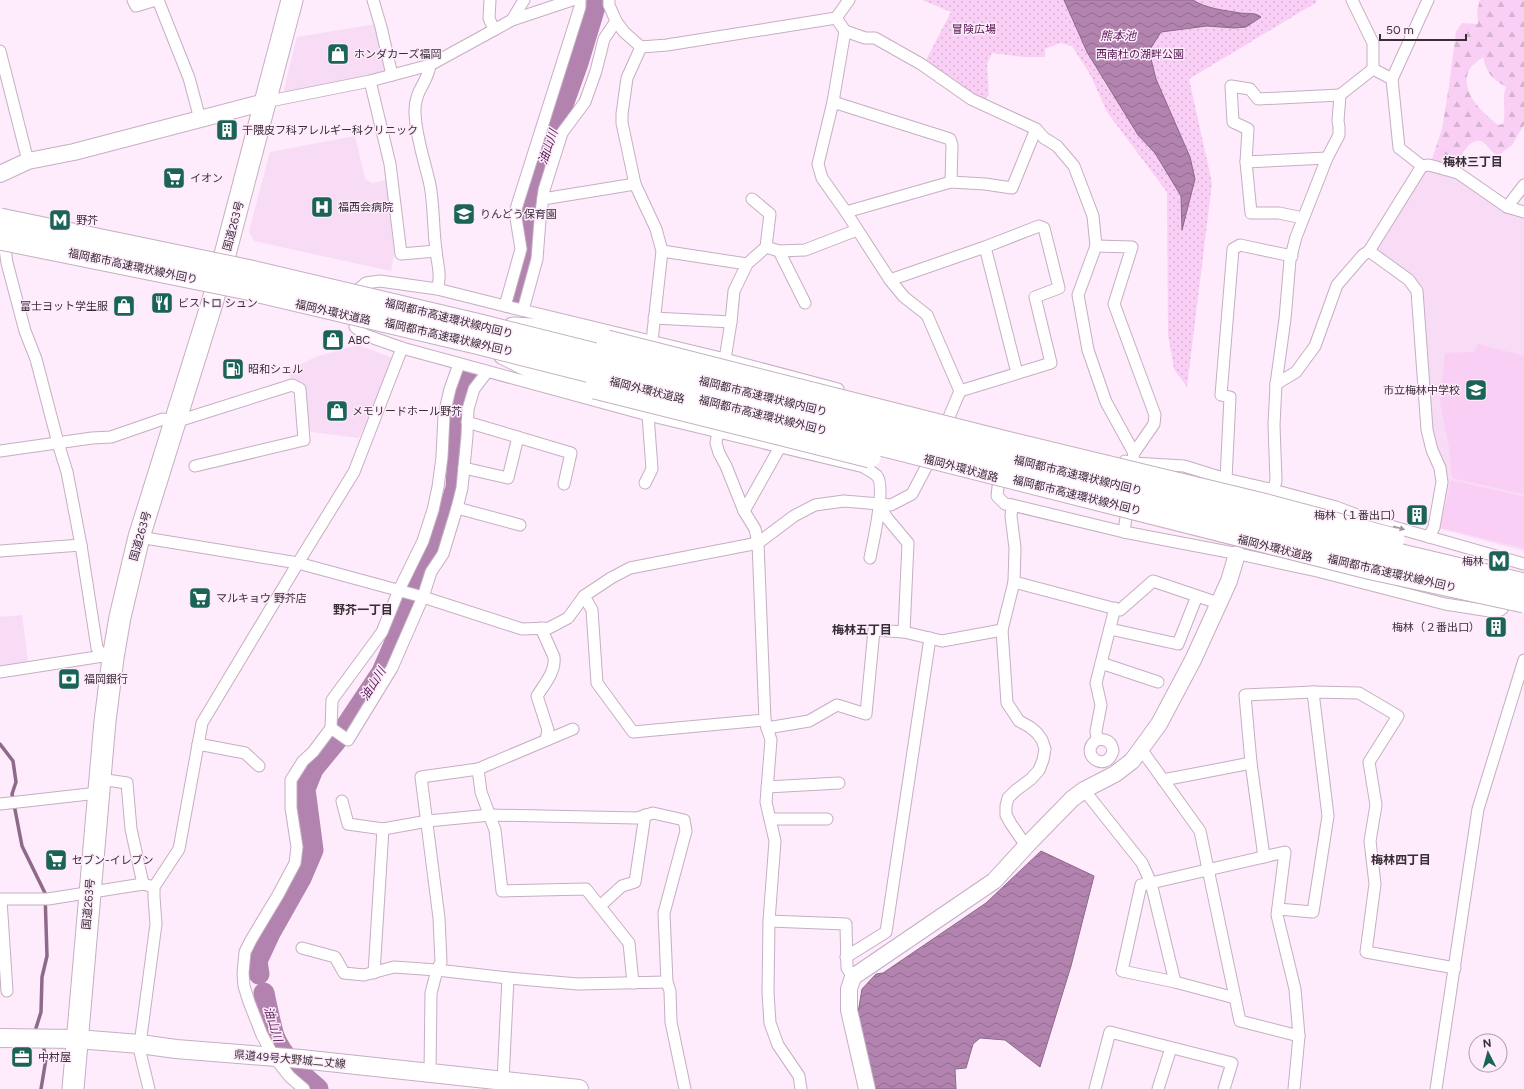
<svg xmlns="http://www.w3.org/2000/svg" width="1524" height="1089" viewBox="0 0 1524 1089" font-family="Figtree,'Noto Sans JP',sans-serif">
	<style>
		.built { fill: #f8dbf5 }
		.grass { fill: #f9cff5 }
		.forest { fill: url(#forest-firs); fill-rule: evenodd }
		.park { fill: url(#park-dots) }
		.water { fill: url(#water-waves); stroke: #8d6a8a }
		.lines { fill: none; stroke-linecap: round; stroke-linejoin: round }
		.stream { stroke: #8d6a8a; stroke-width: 3.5 }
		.river { stroke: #b283ae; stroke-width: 21 }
		.street-casing { stroke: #c5afc3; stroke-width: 13 }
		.secondary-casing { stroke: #c5afc3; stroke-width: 18 }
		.primary-casing { stroke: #c5afc3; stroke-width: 20 }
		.highway-casing { stroke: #c5afc3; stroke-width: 23 }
		.street { stroke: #fff; stroke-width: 11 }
		.secondary { stroke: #fff; stroke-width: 16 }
		.primary { stroke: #fff; stroke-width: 18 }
		.highway { stroke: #fff; stroke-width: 21 }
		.highway-bridge-casing { stroke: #c5afc3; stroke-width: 23; stroke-linecap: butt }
		.highway-bridge { stroke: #fff; stroke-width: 21 }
		.oneway { fill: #9b969a }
		.labels { text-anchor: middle; stroke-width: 3; stroke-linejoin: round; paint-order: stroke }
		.park-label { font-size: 11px; fill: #51174f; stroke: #feebfb }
		.poi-label { font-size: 11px; fill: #372e36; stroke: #feebfb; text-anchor: start }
		.street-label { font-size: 11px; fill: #372e36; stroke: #feebfb }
		.water-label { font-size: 12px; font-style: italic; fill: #5d235b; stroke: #feebfb }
		.neighbourhood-label { font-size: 12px; font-weight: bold; fill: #372e36; stroke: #feebfb }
	</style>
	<defs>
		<pattern id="forest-firs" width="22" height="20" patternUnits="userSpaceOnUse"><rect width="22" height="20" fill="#f9cff5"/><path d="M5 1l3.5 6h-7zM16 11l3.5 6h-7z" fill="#d6b2d3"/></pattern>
		<pattern id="park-dots" width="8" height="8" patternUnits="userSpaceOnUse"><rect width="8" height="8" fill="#f9cff5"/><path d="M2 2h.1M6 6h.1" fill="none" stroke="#d6b2d3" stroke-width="1.8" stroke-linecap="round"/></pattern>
		<pattern id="water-waves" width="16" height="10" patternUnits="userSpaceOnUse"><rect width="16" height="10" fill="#b283ae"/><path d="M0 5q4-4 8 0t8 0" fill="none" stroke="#926c8e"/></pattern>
	</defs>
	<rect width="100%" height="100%" fill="#feebfb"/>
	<g class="built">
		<polygon points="376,24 386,72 286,93 284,90 297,37"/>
		<polygon points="355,136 365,179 372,183 387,180 394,254 391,271 254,241 249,231 270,152"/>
		<polygon points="1428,168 1454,174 1507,213 1524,217 1524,551 1438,528 1446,478 1431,422 1425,358 1422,288 1377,253 1376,246 1421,171"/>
		<polygon points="358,345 395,359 359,438 304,431 302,391 290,378 288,370 318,356"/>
		<polygon points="22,615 28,662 0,666 0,617"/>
	</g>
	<g class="grass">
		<polygon points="1478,344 1524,356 1524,494 1452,478 1449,447 1440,402 1445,353 1474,352"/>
		<polygon points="1451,480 1524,497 1524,548 1440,528"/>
	</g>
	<path class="forest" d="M1480 0H1524V125L1512 145 1499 155C1489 154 1487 139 1476 141 1464 144 1461 163 1448 165 1444 166 1439 164 1435 163L1432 159 1442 129 1449 86 1456 32 1462 23 1478 24 1477 11ZM1483 57C1487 73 1491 78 1506 87 1501 99 1507 112 1503 124L1498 125C1483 113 1459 92 1469 70 1472 65 1478 61 1483 57Z"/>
	<polygon class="park" points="922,0 1316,0 1317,2 1189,79 1212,183 1187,387 1174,369 1168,334 1167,192 1107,112 1091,76 1072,46 1060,43 1045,49 1045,57 1024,57 992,53 987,64 989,95 983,101 925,62 951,12"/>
	<g class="water">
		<path d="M1064 0H1193C1207 9 1224 10 1240 13 1248 14 1255 12 1261 17L1246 27 1234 28 1207 26 1161 32 1149 51 1156 79 1190 157 1195 179 1182 230 1181 196 1155 153 1138 135 1087 52Z"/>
		<polygon points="1041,851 1094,876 1071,966 1040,1067 1005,1040 980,1038 973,1044 966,1068 955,1069 956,1089 874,1089 858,1013 862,989 876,974 883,973 986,903"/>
	</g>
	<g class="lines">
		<g class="stream">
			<polyline points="0,744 13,761 16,782 12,794 22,846 45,893 47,956 42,977 41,1012 36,1028"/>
			<polyline points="41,1089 46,1059 44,1049"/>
		</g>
		<g class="river">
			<polyline points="515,297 532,245 529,210 535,183 578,63 595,7 599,0"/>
			<polyline points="259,974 257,961 270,933 301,878 313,850 305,789 313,769 336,741 382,672 412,603 427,560 443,527 456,488 461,393 469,379"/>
			<path d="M264 993C267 1007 270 1022 274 1036 281 1055 302 1076 318 1089"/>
		</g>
		<g class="street-casing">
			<g id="street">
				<polyline points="133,0 136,6 156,0"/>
				<polyline points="158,0 189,78 200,119"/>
				<polyline points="373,0 381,27 392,75"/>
				<polyline points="490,0 489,18 494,30 512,20 572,0"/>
				<polyline points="836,18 845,31 865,38 875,38 921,64 971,99 1036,129 1044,138 1057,146 1074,166 1093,216 1096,246 1078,295 1088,350 1106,402 1134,453"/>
				<polyline points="512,20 524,0"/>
				<polyline points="616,21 624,32 641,47 667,45 836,18 849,0"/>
				<polyline points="845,31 833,102 818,164 822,178 846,212 890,280 904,297 927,315 960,391 944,429"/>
				<polyline points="641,47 627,78 622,114 622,123 635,184 656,229 662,251 652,341"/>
				<polyline points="0,51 28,161"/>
				<path d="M430 65C428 83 414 90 415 113 416 138 425 162 430 185 434 206 433 229 436 250 437 264 442 275 437 289"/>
				<polyline points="1373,69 1392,79 1399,148 1422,166 1369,251 1409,280 1417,291 1427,430 1432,450 1440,468 1442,482 1434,527 1429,537"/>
				<polyline points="1392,79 1428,0"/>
				<polyline points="370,81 390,164 401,254 436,251"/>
				<polyline points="265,102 370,81 430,65 494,30"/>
				<polyline points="833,102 950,139 952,145 951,182"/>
				<polyline points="1246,162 1327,158"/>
				<polyline points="1422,166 1429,165 1458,173 1507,207 1524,212"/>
				<polyline points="543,199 635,184"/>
				<polyline points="1507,207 1524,185"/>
				<polyline points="846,212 951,182 985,184 1012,188 1036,129"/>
				<polyline points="1303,218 1279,213 1251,213 1246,162 1248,129 1233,122 1231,86 1250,89 1258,99 1340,95"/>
				<polyline points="4,241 7,263 25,331 36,359 58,443 67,472 81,545 97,648 103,656 113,658"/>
				<polyline points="1096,246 1132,247 1114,304 1155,415 1154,424 1134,453 1133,458"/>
				<polyline points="766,247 779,251 805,250 857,230"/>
				<polyline points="985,247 1017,373"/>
				<polyline points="662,251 747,264"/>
				<polyline points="779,251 805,303"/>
				<polyline points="890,280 985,247 1039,226 1044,228 1059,288 1035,297 1051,363 960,391"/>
				<polyline points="359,289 366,283 380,281 437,289 505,306 725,359 838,389"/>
				<polyline points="505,306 521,249 515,212 580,7 580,0"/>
				<polyline points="523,310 537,259 540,220 544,190 562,133 585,102 596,71 604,39 616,21 609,5 609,0"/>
				<path d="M356 317 355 327 365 335 402 348 648 415 864 467C868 470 874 473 877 476 886 486 873 543 870 558"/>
				<polyline points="654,318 731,322"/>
				<polyline points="725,359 731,322 734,291 747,264 766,247 770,214 752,199"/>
				<polyline points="1276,384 1296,372 1315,346 1337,285 1363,255 1369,251"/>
				<polyline points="467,422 571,453 564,484"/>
				<polyline points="718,432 716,443 719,453 726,466 744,511 755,529 758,543 765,720 767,728 809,721 837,705 866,714 874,630 904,632 942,641 1002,630"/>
				<polyline points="0,451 92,438 111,437 163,419 175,422 292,385 300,389 304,440 195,466"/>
				<polyline points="1125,461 1133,463 1184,466 1226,479 1273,490 1336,507 1373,521 1524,564"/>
				<polyline points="464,468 508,478 518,437"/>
				<polyline points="999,478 997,496 1005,504 1012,505 1011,516 1015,548 1014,582 1002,630 1007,703 1019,721 1030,727 1037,733 1042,740 1045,749 1043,760 1039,770 1031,779 1015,791 1008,798 1006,806 1006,815 1011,824 1022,840 1028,844"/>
				<polyline points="1226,479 1230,397 1221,395 1233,249 1240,245 1292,256"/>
				<polyline points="645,483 652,469 648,415"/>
				<polyline points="1273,490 1276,481 1274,425 1276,384 1285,319 1290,260 1296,237 1327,158 1339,135 1339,127 1338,121 1340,95 1373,69 1373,43 1352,0"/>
				<polyline points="879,505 887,518 908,543 904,632"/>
				<polyline points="1012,505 1124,532 1239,554 1317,571 1445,604 1496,612 1502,609 1501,603"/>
				<polyline points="457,508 520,525"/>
				<polyline points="744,511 780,447"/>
				<polyline points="1124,532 1128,503"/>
				<polyline points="139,537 298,563 423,597 522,629 549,628 568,618 584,596 611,578 630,568 758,543 794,516 815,505 844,501 891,505 912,494 933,454"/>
				<polyline points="0,551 81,545"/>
				<polyline points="1014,582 1120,610 1153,581 1218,603"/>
				<polyline points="584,596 592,610 597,683 633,732 765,720"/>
				<path d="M541 628 554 657C556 671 544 685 537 696L548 730 546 740"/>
				<polyline points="1110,629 1178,644 1197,596"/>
				<polyline points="1101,663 1158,682"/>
				<polyline points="0,672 103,656"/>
				<polyline points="331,728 348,740 392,668 423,597 431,572 443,554 457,508 462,488 467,436 468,409 474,389 487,372"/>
				<polyline points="767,728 771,740 766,802 775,841 769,921 768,992 770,1023 778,1045 799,1076 801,1089"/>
				<path d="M1097 740C1106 738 1112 742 1113 751 1106 775 1077 753 1097 740L1096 731 1101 705 1096 683 1115 608"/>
				<polyline points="198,744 245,753 259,766"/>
				<polyline points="1141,749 1200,831 1240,1021 1299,1036 1294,1089"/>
				<polyline points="478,769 481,792 495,830 502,891 586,889 629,943 633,983"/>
				<polyline points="100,779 127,783 131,829 143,884"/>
				<polyline points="1163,780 1251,763"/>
				<polyline points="767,787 839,783"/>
				<polyline points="1084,790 1142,863 1151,883 1141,885 1122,971 1175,982"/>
				<polyline points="342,801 348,824 383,829 428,821 490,815 637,818 653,813 684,820 686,831 664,913 667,982 670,991 671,1022 685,1089"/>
				<polyline points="0,804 98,793"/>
				<polyline points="770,819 827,819"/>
				<polyline points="1264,857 1251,763 1245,695 1313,692 1359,693 1398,716 1369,762 1376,805 1370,841 1375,884 1366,952 1455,968"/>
				<polyline points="0,899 48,899 143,884 154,887"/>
				<polyline points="1,900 7,991"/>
				<polyline points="600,906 622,886 635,882 645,815"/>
				<polyline points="1278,909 1313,912 1328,816 1313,692"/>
				<polyline points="769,921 846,924 847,968 853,977"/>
				<polyline points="302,948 335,957 344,973 364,975 394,967 437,970 508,978 578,984 667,982"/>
				<polyline points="846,957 886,932 930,638"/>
				<polyline points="374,973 383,829"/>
				<polyline points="1235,998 1175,982 1151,883 1285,852 1277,915 1295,989 1299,1036"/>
				<polyline points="430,1073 431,993 437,970 441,962 439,918 421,777 478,769 573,729"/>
				<polyline points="504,1086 503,1081 508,978"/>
				<polyline points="149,1089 140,1052 140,1044 156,924 154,897 154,887 179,849 202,723 298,563 354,472 402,348"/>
				<polyline points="304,1089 290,1077 274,1057 262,1035 249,1002 244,986 243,973 245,952 251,940 278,895 295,863 297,847 291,808 291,780 303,761 313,752 331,728 332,700 382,632 399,590 423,541 433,510 438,487 442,457 444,415 450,389 459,364"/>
				<polyline points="1095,1089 1110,1032 1232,1063 1224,1089"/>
				<polyline points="1158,1089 1171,1048"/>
				<polyline points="1436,1089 1478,809 1524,660"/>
			</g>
		</g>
		<g class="secondary-casing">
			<g id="secondary">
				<polyline points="0,174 28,161 74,152 265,102"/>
				<polyline points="867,1089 849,1010 849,989 853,977 994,881 1028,844 1072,799 1084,790 1115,774 1132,761 1159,724 1193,660 1229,581 1237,554"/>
			</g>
		</g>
		<g class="primary-casing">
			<polyline id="primary" points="0,1038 77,1039 140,1044 176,1049 301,1059 579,1089"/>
		</g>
		<g class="highway-casing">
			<g id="highway">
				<polyline points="513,328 551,330 607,341"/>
				<polyline points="504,354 544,374 595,388"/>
				<polyline points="73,1089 105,721 113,658 120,617 139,537 213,300 292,0"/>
			</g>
		</g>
		<use href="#street" class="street"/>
		<use href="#secondary" class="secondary"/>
		<use href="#primary" class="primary"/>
		<use href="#highway" class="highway"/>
		<g class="highway-bridge-casing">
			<g id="highway-bridge">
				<polyline points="0,219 251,271 480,325 1380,550 1524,584"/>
				<polyline points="0,239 247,289 476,343 1372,569 1524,602"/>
				<polyline points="607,341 1002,441 1267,505 1394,539"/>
				<polyline points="595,388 870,457"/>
			</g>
		</g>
		<use href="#highway-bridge" class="highway-bridge"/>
	</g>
	<defs><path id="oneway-solid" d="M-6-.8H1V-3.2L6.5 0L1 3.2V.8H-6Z"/></defs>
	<use class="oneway" href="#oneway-solid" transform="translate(1399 528) rotate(16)"/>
	<defs>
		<g id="shop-square" transform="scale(1.15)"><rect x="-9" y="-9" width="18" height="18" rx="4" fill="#1b6357" stroke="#feebfb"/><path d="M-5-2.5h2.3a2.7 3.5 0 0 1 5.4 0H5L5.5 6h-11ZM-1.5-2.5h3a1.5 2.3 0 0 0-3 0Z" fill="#fff"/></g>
		<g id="building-square" transform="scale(1.15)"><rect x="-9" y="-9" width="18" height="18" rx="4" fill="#1b6357" stroke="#feebfb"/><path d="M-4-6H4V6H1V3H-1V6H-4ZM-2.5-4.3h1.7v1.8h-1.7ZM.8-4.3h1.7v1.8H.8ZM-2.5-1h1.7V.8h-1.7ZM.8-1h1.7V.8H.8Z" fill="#fff"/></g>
		<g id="supermarket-square" transform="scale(1.15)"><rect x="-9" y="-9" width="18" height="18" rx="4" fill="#1b6357" stroke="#feebfb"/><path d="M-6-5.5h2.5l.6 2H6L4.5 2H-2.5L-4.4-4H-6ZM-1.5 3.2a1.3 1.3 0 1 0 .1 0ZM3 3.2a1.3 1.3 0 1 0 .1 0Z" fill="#fff"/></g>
		<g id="hospital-square" transform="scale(1.15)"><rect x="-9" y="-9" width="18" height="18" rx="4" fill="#1b6357" stroke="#feebfb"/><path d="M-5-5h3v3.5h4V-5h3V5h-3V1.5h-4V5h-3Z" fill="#fff"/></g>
		<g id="school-square" transform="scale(1.15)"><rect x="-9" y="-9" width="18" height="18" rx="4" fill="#1b6357" stroke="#feebfb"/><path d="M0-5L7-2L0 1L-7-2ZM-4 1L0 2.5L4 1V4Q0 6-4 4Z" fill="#fff"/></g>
		<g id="metro-square" transform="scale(1.15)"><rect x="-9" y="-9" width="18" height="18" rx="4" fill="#1b6357" stroke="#feebfb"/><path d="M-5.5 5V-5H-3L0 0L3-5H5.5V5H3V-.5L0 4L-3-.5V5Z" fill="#fff"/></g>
		<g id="restaurant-square" transform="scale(1.15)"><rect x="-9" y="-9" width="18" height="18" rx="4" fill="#1b6357" stroke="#feebfb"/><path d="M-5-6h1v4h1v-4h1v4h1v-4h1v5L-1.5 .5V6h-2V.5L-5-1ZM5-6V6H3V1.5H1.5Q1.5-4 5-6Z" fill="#fff"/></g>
		<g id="fuel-square" transform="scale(1.15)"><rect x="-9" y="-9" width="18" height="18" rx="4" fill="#1b6357" stroke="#feebfb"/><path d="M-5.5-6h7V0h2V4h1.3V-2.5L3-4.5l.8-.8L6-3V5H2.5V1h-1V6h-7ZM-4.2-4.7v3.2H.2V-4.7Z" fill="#fff"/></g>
		<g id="bank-square" transform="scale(1.15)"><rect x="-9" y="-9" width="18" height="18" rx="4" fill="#1b6357" stroke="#feebfb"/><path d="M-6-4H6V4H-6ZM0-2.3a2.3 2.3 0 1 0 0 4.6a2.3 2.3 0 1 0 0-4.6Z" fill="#fff"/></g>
		<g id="office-square" transform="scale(1.15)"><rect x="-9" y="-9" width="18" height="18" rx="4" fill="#1b6357" stroke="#feebfb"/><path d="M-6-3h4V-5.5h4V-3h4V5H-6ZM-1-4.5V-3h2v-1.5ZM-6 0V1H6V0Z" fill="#fff"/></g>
	</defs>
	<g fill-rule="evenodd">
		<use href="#shop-square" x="338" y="54"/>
		<use href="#building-square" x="227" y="130"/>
		<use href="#supermarket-square" x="174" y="178"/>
		<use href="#hospital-square" x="322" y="207"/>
		<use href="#school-square" x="464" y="214"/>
		<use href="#metro-square" x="60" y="220"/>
		<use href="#restaurant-square" x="162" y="303"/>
		<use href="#shop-square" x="124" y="306"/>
		<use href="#shop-square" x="333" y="340"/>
		<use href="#fuel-square" x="233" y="369"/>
		<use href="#school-square" x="1476" y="390"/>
		<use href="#shop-square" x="337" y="411"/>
		<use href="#building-square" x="1417" y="515"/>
		<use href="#metro-square" x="1499" y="561"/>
		<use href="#supermarket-square" x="200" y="598"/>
		<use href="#building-square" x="1496" y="627"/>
		<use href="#bank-square" x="69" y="679"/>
		<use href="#supermarket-square" x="56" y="860"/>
		<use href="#office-square" x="22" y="1057"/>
	</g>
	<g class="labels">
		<g class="park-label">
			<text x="974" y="33">冒険広場</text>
			<text x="1140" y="58">西南杜の湖畔公園</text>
		</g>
		<g class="poi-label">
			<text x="354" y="58">ホンダカーズ福岡</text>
			<text x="242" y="134">干隈皮フ科アレルギー科クリニック</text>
			<text x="190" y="182">イオン</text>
			<text x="338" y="211">福西会病院</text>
			<text x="480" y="218">りんどう保育園</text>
			<text x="76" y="224">野芥</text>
			<text x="178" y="307">ビストロ シュン</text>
			<text x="108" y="310" text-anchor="end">富士ヨット学生服</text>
			<text x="348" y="344">ABC</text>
			<text x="248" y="373">昭和シェル</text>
			<text x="1460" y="394" text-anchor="end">市立梅林中学校</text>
			<text x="352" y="415">メモリードホール野芥</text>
			<text x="1402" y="519" text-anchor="end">梅林（１番出口）</text>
			<text x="1484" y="565" text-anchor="end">梅林</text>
			<text x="216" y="602">マルキョウ 野芥店</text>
			<text x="1480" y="631" text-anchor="end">梅林（２番出口）</text>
			<text x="84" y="683">福岡銀行</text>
			<text x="72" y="864">セブン-イレブン</text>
			<text x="38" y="1061">中村屋</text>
		</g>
		<g class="street-label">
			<text transform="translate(233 226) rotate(-75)" y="4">国道263号</text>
			<text transform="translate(133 266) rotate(12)" y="4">福岡都市高速環状線外回り</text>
			<text transform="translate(333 312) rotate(13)" y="4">福岡外環状道路</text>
			<text transform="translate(449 318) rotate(14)" y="4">福岡都市高速環状線内回り</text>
			<text transform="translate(449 337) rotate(13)" y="4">福岡都市高速環状線外回り</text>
			<text transform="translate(647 390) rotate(14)" y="4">福岡外環状道路</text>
			<text transform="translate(763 396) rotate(14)" y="4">福岡都市高速環状線内回り</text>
			<text transform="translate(763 415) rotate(14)" y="4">福岡都市高速環状線外回り</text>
			<text transform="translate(961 468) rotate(15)" y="4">福岡外環状道路</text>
			<text transform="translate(1078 475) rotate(14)" y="4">福岡都市高速環状線内回り</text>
			<text transform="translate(1077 495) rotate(14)" y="4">福岡都市高速環状線外回り</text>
			<text transform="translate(140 536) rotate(-74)" y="4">国道263号</text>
			<text transform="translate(1275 548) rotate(14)" y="4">福岡外環状道路</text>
			<text transform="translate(1392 573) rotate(13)" y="4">福岡都市高速環状線外回り</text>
			<text transform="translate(88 904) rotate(-85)" y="4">国道263号</text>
			<text transform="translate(290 1059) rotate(5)" y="4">県道49号大野城二丈線</text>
		</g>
		<g class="water-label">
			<text x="1118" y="40">熊本池</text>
			<text transform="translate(548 147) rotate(-71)" y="4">油山川</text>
			<text transform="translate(373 684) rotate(-58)" y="4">油山川</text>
			<text transform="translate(273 1024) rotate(73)" y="4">油山川</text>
		</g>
		<g class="neighbourhood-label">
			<text x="1473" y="166">梅林三丁目</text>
			<text x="363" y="614">野芥一丁目</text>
			<text x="862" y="634">梅林五丁目</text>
			<text x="1401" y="864">梅林四丁目</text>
		</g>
	</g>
	<g transform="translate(1488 1053) rotate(354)"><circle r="19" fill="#feebfb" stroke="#ae9fac"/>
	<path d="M0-3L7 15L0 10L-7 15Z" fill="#1b6357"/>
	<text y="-6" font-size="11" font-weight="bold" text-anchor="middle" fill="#372e36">N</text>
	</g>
	<path d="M1380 34v6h86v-6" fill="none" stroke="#372e36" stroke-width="2"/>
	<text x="1386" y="34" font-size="12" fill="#372e36" stroke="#feebfb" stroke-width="3" paint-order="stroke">50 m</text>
</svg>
